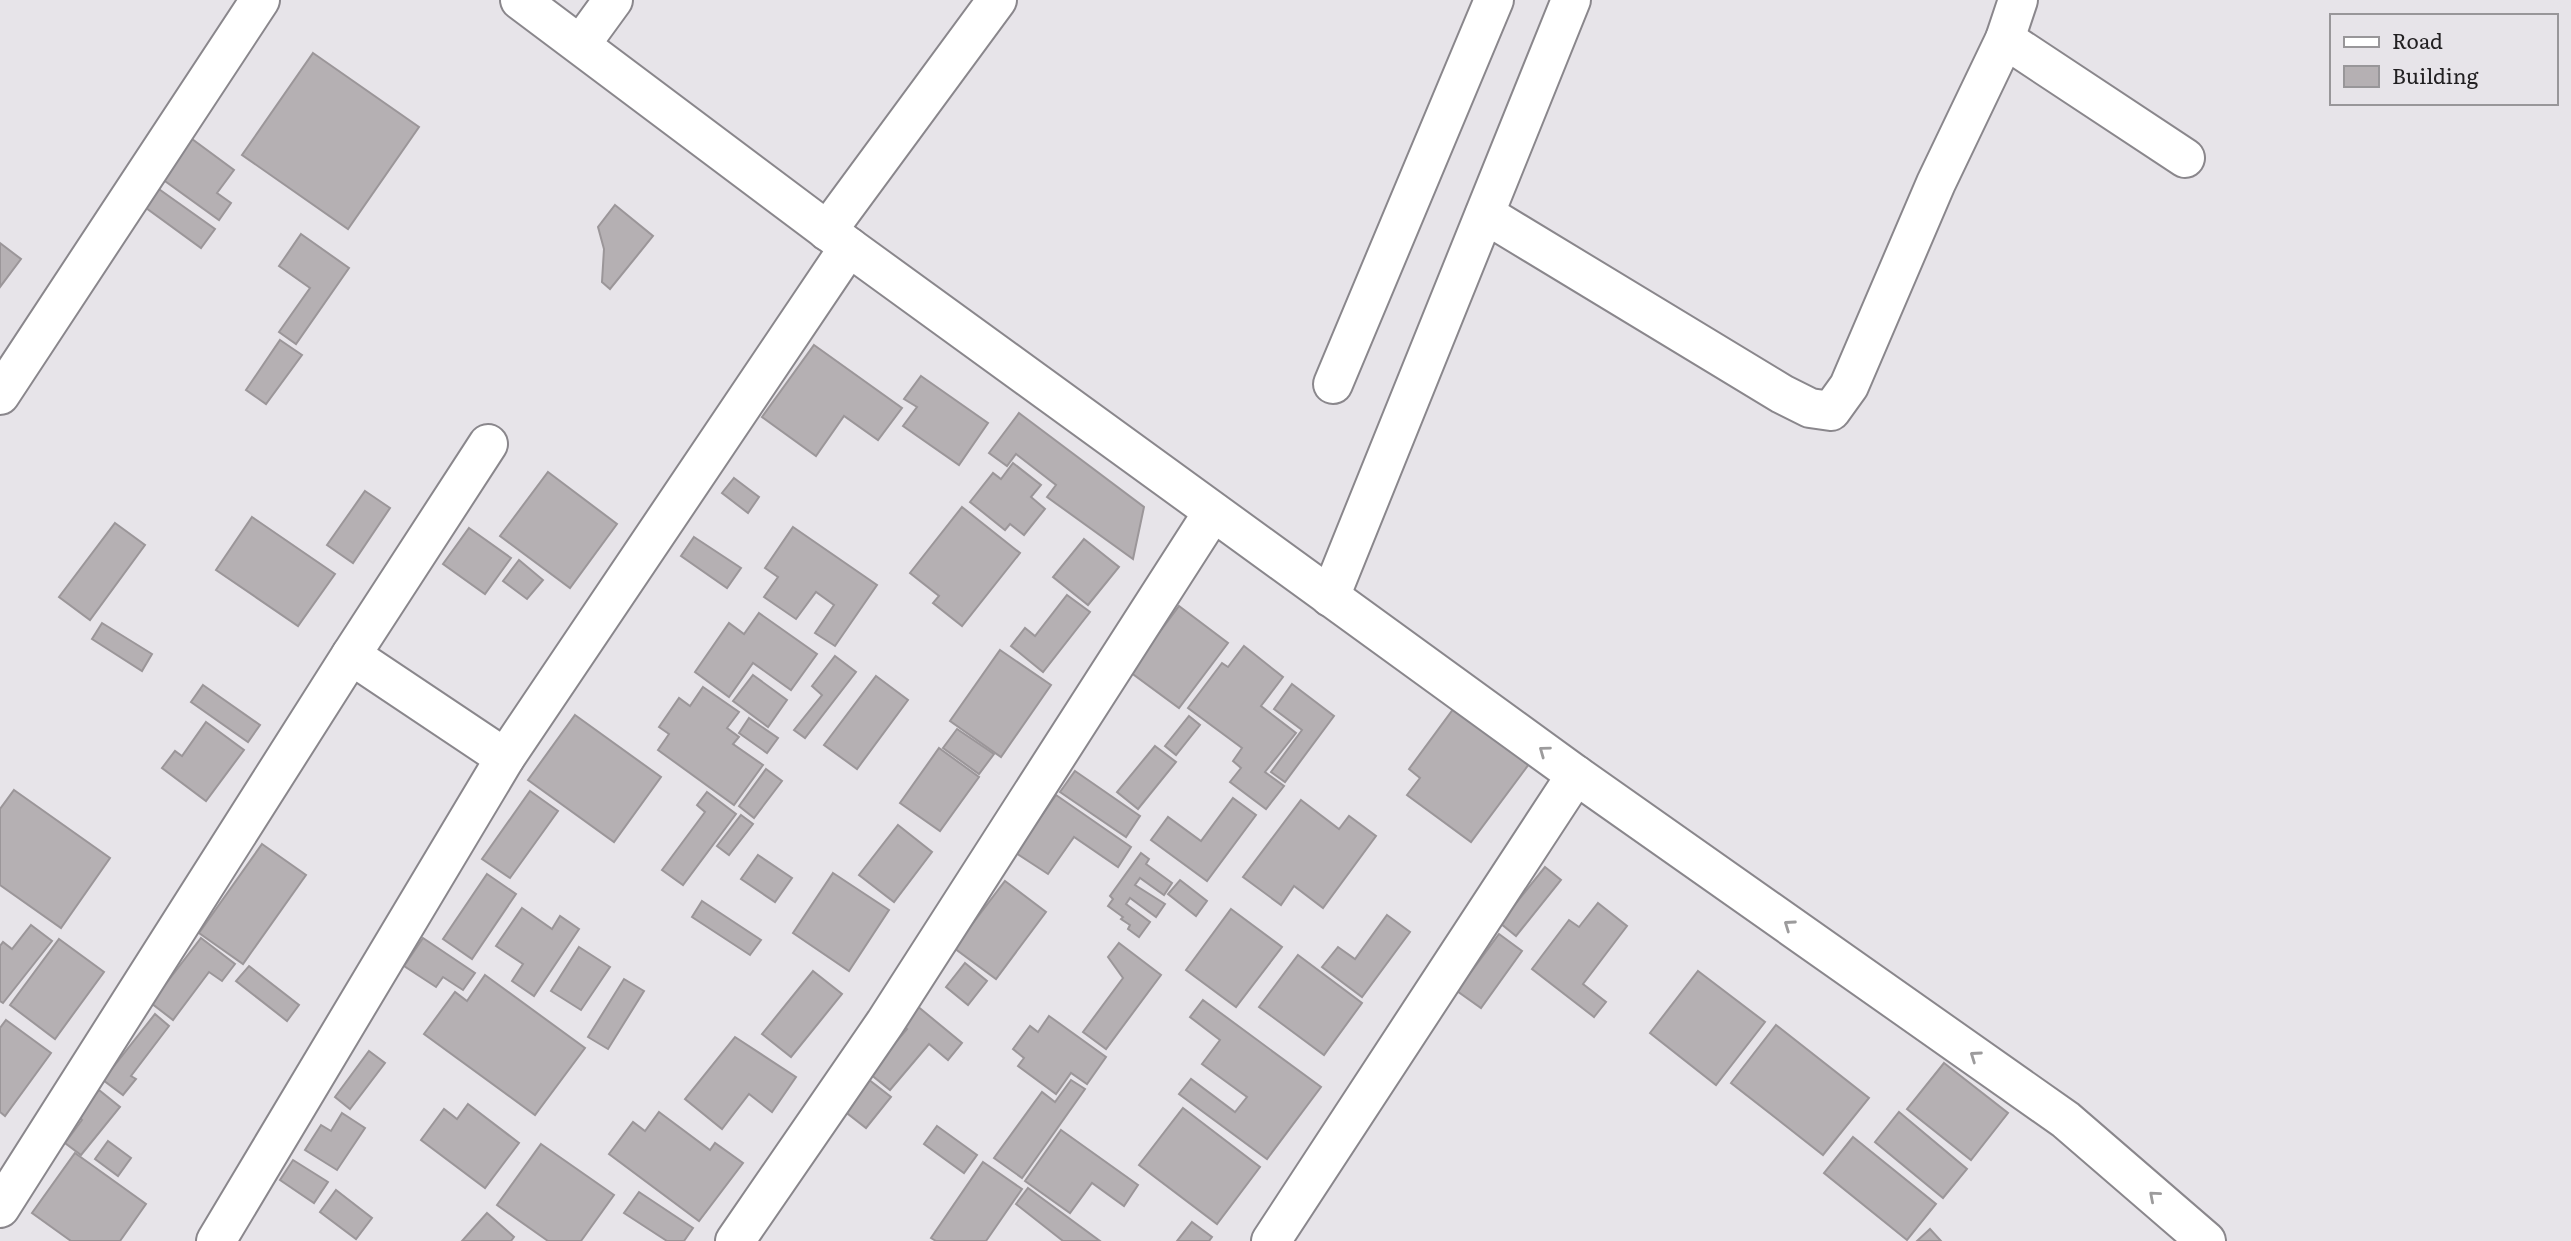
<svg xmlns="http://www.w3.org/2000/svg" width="2571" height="1241" viewBox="0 0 2571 1241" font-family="Literata,serif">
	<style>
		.building { fill: #b5b0b3; stroke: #9b9699; stroke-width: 2 }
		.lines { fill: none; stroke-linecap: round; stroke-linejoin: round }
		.street-casing { stroke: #8a878c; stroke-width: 42 }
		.primary-casing { stroke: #8a878c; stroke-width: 42 }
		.street { stroke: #fff; stroke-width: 38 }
		.primary { stroke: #fff; stroke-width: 38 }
		.oneway { stroke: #9c9b9c }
	</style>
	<rect width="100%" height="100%" fill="#e7e4e9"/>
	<g class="building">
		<polygon points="313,53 419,127 348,229 242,155"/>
		<polygon points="188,136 234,170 217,193 231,203 219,220 158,176"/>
		<polygon points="156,187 215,229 201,248 142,205"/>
		<polygon points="615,205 653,236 610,289 602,282 604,249 598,227"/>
		<polygon points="301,234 349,268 296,344 279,332 310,288 279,266"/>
		<polygon points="0,243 21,259 0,287"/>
		<polygon points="280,340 302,355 266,404 246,390"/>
		<polygon points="814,345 902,408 878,440 844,416 816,456 762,417"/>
		<polygon points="921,376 988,423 959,465 903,426 917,407 904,399"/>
		<polygon points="1019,413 1144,507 1133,559 1047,497 1056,485 1016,454 1007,466 989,453"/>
		<polygon points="1013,463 1041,485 1031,497 1045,509 1024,535 1010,524 1005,530 970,502 993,473 1001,479"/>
		<polygon points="548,472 617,524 570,588 500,536"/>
		<polygon points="734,478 759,497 748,513 722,493"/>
		<polygon points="365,491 390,508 353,563 327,545"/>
		<polygon points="962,507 1020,553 962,626 933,603 939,596 910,573"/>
		<polygon points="252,517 335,574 298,626 216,570"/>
		<polygon points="115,523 145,545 90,620 59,597"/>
		<polygon points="793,527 877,585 835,646 815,633 834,605 816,592 796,619 764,597 778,577 765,568"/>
		<polygon points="469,528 511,558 485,594 443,564"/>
		<polygon points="694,537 741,568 727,588 681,556"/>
		<polygon points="1084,539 1119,567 1088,605 1053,577"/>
		<polygon points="519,560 543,580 527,599 503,581"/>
		<polygon points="1067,595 1090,612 1043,672 1011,646 1025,628 1035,636"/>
		<polygon points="1179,606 1228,643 1179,708 1130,672"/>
		<polygon points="759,613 817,654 791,690 753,663 729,697 695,672 729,623 744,634"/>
		<polygon points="102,623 152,654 142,671 92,639"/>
		<polygon points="1244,646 1283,677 1261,706 1296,733 1265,772 1284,786 1266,809 1230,782 1241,768 1233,761 1242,748 1188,708 1222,663 1228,667"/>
		<polygon points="1000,650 1051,685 1001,757 950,721"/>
		<polygon points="835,656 856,672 805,738 794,730 822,695 812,686"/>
		<polygon points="753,675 787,700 768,727 733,701"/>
		<polygon points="876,676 908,700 857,769 824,745"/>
		<polygon points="1292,684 1334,716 1285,782 1271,772 1302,730 1274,709"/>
		<polygon points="203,685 260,725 248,742 191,702"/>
		<polygon points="703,687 739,712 727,728 739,737 733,744 763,765 734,805 658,750 669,734 659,727 679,698 690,706"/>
		<polygon points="1457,704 1532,760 1471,842 1407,795 1420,778 1409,769"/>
		<polygon points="575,715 661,777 614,842 528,780"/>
		<polygon points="1189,716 1200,725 1176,755 1165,746"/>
		<polygon points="749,718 778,738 767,753 739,733"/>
		<polygon points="206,722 244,750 206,801 162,768 175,751 182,756"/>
		<polygon points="957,729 994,754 979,774 943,748"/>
		<polygon points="1155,746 1176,762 1138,809 1117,792"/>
		<polygon points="939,748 979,777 940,831 900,803"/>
		<polygon points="766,769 782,781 754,818 739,806"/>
		<polygon points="1075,771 1140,816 1126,837 1060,792"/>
		<polygon points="14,790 110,858 61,928 0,885 0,809"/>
		<polygon points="530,791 558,811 510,878 482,859"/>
		<polygon points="707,792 736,814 683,885 662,870 705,812 697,805"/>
		<polygon points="1056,795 1131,847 1118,867 1074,837 1048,874 1016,853"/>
		<polygon points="1233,798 1256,815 1207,881 1151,840 1168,817 1201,841"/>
		<polygon points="1301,800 1339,829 1349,816 1376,836 1323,908 1294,886 1281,905 1243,877"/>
		<polygon points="741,815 753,824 729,855 717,846"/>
		<polygon points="898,825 932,852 894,902 859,875"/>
		<polygon points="262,844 306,875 243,964 199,933"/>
		<polygon points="1141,853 1149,859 1146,864 1172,883 1164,895 1140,878 1135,885 1165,904 1156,917 1130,898 1126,904 1150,922 1139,937 1128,929 1130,925 1121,919 1123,917 1108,906 1113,899 1110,896"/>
		<polygon points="758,855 792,878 775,902 741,879"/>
		<polygon points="1545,867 1561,880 1516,936 1500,923"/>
		<polygon points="833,873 889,910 849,971 793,933"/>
		<polygon points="487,874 516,894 472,959 443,939"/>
		<polygon points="1180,880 1207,901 1196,916 1168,894"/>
		<polygon points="1005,881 1046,912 996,979 954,948"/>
		<polygon points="702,901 761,940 750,955 692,917"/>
		<polygon points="1598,903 1627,926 1583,984 1606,1002 1594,1017 1532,969 1569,920 1579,927"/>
		<polygon points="522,908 552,929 560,916 579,929 534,996 512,981 523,964 496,946"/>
		<polygon points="1231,909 1282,947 1236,1007 1186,970"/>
		<polygon points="1387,915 1410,932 1362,997 1322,967 1338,947 1355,959"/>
		<polygon points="31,925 52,941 3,1003 0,1001 0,946 3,942 12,949"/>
		<polygon points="1499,934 1522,951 1481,1008 1457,991"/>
		<polygon points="201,938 235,964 222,981 209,972 173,1020 151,1003"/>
		<polygon points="423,938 475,973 463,990 443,977 436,987 404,966"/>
		<polygon points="59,939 104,972 55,1039 10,1005"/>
		<polygon points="1119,943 1161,975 1106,1049 1083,1032 1123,978 1108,957"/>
		<polygon points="579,947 610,967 581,1010 551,991"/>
		<polygon points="1298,955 1362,1003 1324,1055 1259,1007"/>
		<polygon points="965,963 987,981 968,1005 946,987"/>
		<polygon points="249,966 299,1005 287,1021 236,981"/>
		<polygon points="813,971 842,994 791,1057 762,1034"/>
		<polygon points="1698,971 1765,1022 1716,1085 1650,1033"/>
		<polygon points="485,975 585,1048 535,1115 424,1034 455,992 467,1001"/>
		<polygon points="624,979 644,991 608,1049 588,1037"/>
		<polygon points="1203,1000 1321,1087 1267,1159 1179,1094 1191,1079 1235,1112 1247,1097 1202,1064 1220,1040 1190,1017"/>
		<polygon points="916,1005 962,1043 948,1060 929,1044 890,1090 869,1073 907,1029 901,1023"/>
		<polygon points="155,1014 169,1026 131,1076 136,1079 123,1095 103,1080"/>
		<polygon points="1049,1016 1106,1057 1087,1084 1071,1073 1056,1094 1018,1066 1024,1058 1013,1049 1030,1026 1038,1032"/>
		<polygon points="6,1020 51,1053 5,1116 0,1112 0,1028"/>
		<polygon points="1776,1025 1869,1098 1823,1155 1731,1083"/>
		<polygon points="735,1037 796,1077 772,1112 749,1094 722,1129 685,1099"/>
		<polygon points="369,1051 385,1063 350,1109 335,1097"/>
		<polygon points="1944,1063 2008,1113 1971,1160 1907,1109"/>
		<polygon points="868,1079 891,1097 866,1128 843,1110"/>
		<polygon points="1071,1080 1085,1089 1022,1178 994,1158 1042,1092 1055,1102"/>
		<polygon points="99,1090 120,1107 81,1155 65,1143 82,1120 73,1112 91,1100"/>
		<polygon points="468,1104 519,1143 485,1188 421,1140 444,1109 457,1119"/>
		<polygon points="1183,1108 1260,1167 1217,1224 1139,1165"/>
		<polygon points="659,1112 710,1150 715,1143 743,1163 699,1221 609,1154 633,1122 645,1131"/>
		<polygon points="1899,1112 1967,1169 1943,1198 1875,1142"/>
		<polygon points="342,1113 365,1128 337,1170 305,1150 321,1125 331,1131"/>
		<polygon points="937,1126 977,1155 964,1173 924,1144"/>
		<polygon points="1061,1130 1138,1185 1124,1206 1092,1183 1070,1213 1025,1181"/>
		<polygon points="1853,1137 1936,1204 1907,1240 1824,1173"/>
		<polygon points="108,1141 131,1158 118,1176 95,1159"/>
		<polygon points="541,1144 614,1195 581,1241 548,1241 497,1205"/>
		<polygon points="75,1153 146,1204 120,1241 71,1241 32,1213"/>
		<polygon points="293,1160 328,1182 314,1203 280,1180"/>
		<polygon points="983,1162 1022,1189 986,1241 936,1241 931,1238"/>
		<polygon points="1028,1188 1100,1241 1063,1241 1016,1204"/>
		<polygon points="336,1190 372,1218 356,1239 320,1212"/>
		<polygon points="639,1192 693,1228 684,1241 667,1241 624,1213"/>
		<polygon points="487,1213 514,1237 511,1241 462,1241"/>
		<polygon points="1192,1222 1212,1237 1209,1241 1177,1241"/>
		<polygon points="1930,1229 1941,1241 1917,1241"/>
	</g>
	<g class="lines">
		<g class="street-casing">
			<g id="street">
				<polyline points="2005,39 2185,158"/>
				<polyline points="581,44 613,0"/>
				<polyline points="1485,214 1782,394 1810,408 1831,411 1849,386 1936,183 2005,39 2018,0"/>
				<polyline points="827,231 997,0"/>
				<polyline points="1333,384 1494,0"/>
				<polyline points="0,395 260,0"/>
				<polyline points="1330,597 1571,0"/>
				<polyline points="351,655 505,758"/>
				<polyline points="0,1208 351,655 488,444"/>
				<polyline points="216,1241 505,758 849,247"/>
				<polyline points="735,1241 885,1023 1213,512"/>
				<polyline points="1271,1241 1576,775"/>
			</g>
		</g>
		<g class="primary-casing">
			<polyline id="primary" points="520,0 849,247 1576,775 2066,1120 2206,1241"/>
		</g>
		<use href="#street" class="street"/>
		<use href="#primary" class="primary"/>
	</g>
	<defs><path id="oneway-chevron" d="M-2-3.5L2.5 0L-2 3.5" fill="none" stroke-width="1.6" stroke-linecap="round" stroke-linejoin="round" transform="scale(1.75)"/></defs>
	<g class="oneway">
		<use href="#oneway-chevron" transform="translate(1544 751) rotate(-144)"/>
		<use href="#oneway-chevron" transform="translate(1789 925) rotate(-145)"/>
		<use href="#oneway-chevron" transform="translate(1975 1056) rotate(-145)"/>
		<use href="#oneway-chevron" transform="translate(2154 1196) rotate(-139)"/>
	</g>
	<rect x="2330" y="14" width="228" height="91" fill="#e7e4e9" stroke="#989699" stroke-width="2"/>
	<rect x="2344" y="37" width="35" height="10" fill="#ffffff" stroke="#989699" stroke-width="2"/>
	<text x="2392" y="49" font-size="21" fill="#222022">Road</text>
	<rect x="2344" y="66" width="35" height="21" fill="#b5b0b3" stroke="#989699" stroke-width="2"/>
	<text x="2392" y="84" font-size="21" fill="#222022">Building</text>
</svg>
